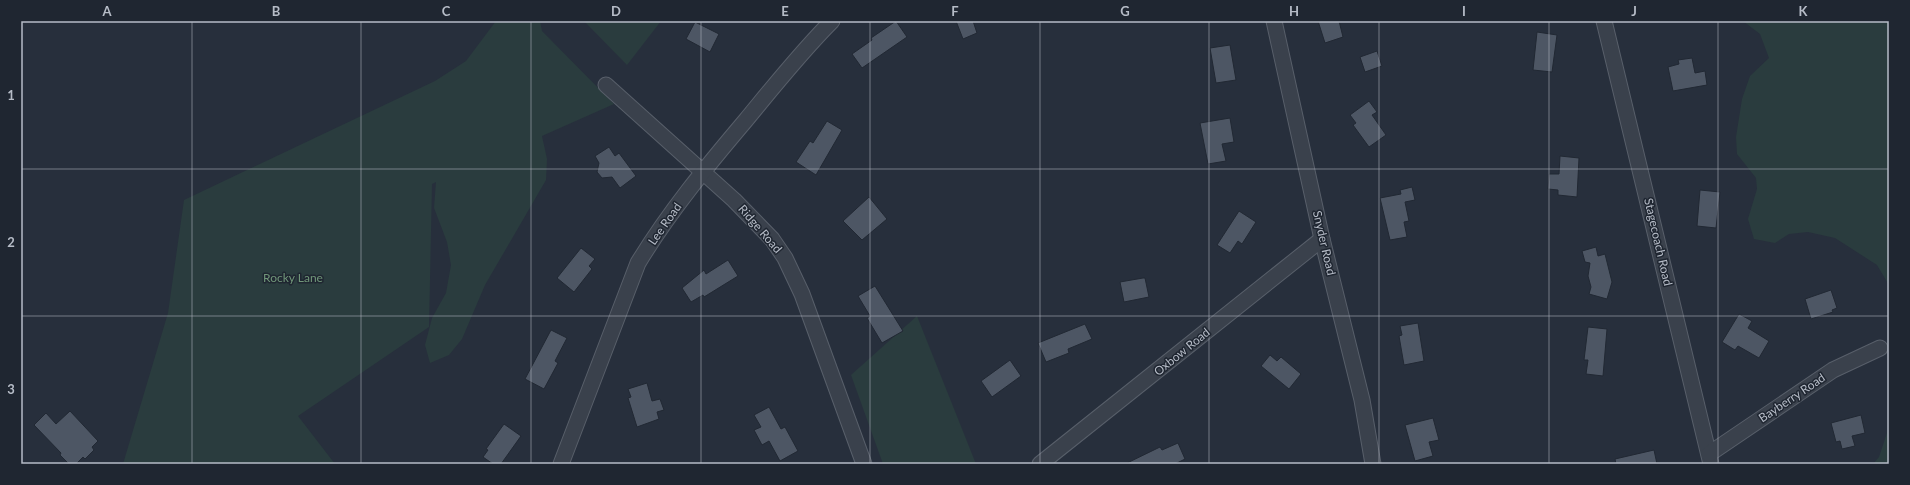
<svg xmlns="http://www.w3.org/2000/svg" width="1910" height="485" viewBox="0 0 1910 485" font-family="Lato,sans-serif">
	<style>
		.green { fill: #2a3c3e }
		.building { fill: #4d5664; stroke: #212833 }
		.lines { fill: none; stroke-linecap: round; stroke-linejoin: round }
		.street-casing { stroke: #585f6a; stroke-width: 17 }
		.street { stroke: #3a414c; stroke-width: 15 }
		.grid { fill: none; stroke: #b6bcc7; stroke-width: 1; stroke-opacity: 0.55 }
		.labels { text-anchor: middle; stroke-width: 3; stroke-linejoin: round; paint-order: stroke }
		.street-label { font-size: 12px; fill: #b6bcc7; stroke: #1f2631 }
		.park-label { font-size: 12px; fill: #709679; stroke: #1f2631 }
		.neatline { fill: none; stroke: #b6bcc7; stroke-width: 1.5 }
		.grid-label { font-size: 13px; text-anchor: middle; font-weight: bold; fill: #b6bcc7 }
	</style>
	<rect width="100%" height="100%" fill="#272f3c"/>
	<g class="green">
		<polygon points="496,21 540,21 542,31 614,104 542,136 547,159 546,180 485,285 462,339 449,355 430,363 425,345 432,318 446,293 451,265 447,242 434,208 436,182 432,184 429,327 298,416 335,464 123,464 168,313 184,200 435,81 466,61"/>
		<polygon points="584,21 661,21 627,65"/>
		<polygon points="1743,21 1889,21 1889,285 1877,265 1835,238 1808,232 1789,234 1775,243 1754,239 1748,219 1757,189 1756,178 1737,154 1736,137 1742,99 1750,76 1769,58 1760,34"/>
		<polygon points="917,316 976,464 883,464 851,375"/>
		<polygon points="1889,427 1889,464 1873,464 1879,457"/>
	</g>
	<g class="building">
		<polygon points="896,21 907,37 862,68 852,54 872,40 871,38"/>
		<polygon points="956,21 973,21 977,33 963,39"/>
		<polygon points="1318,21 1339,21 1343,37 1325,43"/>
		<polygon points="695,22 719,34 710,52 686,39"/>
		<polygon points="1537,32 1557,35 1552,72 1533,70"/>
		<polygon points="1230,45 1236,80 1216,83 1210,48"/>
		<polygon points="1377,51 1382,66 1365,72 1360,57"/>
		<polygon points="1692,58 1695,73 1705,71 1707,85 1673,91 1668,67 1679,64 1678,60"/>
		<polygon points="1369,101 1377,112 1372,115 1386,135 1369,147 1353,125 1356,123 1350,115"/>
		<polygon points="1230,118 1234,142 1222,144 1226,161 1208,164 1200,123"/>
		<polygon points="827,121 842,130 816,175 796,162 810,141 813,143"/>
		<polygon points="609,147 615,156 619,153 636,176 620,188 612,177 602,178 597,172 599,163 595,156"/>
		<polygon points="1560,156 1579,158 1577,197 1558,195 1558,190 1548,189 1549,174 1559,174"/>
		<polygon points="1412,187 1415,200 1405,202 1409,221 1404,222 1407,237 1390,240 1380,198 1401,194 1400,190"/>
		<polygon points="1700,190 1720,192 1716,228 1697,226"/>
		<polygon points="869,197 887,219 862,240 843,221"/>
		<polygon points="1239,211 1256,222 1242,244 1238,241 1230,253 1217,245"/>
		<polygon points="1596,247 1598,256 1605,254 1612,282 1607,299 1589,294 1591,287 1588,276 1590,263 1585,262 1582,251"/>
		<polygon points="581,248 595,259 589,266 592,269 574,292 557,278"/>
		<polygon points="728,260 738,276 704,297 703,295 691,302 682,288 704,270 706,274"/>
		<polygon points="1143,278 1145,278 1149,297 1124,302 1120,282"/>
		<polygon points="875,286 903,331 882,343 867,318 870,316 858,296"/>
		<polygon points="1831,290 1837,308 1832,310 1833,312 1811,319 1805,299"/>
		<polygon points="1739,314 1752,321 1748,328 1769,341 1759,358 1738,346 1735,350 1722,342"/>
		<polygon points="1418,323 1424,361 1404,365 1399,336 1402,335 1400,326"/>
		<polygon points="1085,324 1092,339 1068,349 1069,353 1046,362 1038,343"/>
		<polygon points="1588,327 1607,329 1603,376 1586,374 1588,360 1584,360"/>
		<polygon points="551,330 567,338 555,361 558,363 544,389 525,379"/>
		<polygon points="1270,355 1277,361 1281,357 1301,374 1289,389 1261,366"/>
		<polygon points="1010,360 1021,376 992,397 981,381"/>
		<polygon points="647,383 652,401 660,399 664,410 657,412 659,419 637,427 628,398 631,397 628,389"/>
		<polygon points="769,407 781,429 785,427 798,451 780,461 769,441 762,445 754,430 761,427 754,415"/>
		<polygon points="70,411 98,441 92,447 94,450 85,459 83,457 76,464 69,464 60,455 61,453 34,425 46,413 56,424"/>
		<polygon points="1861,415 1865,433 1852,436 1855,446 1842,449 1840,441 1836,442 1831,423"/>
		<polygon points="1433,418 1439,440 1429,442 1433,456 1415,461 1405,425"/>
		<polygon points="504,424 521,436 501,464 493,464 483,457 488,450 486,449"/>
		<polygon points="1178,443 1185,459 1175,464 1125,464 1160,447 1162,450"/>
		<polygon points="1654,450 1657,464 1616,464 1615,459"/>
	</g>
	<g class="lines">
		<g class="street-casing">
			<g id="street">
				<polyline points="1274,21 1322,239 1362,400 1373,464"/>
				<polyline points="1604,21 1711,464"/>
				<polyline points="606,85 734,200 772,239 785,258 802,294 864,464"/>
				<polyline points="1709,454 1833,370 1880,348"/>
				<path d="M561 464 638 263C669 212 707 166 746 120 774 86 801 52 832 21"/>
				<polyline points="1040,464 1322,239"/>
			</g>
		</g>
		<use href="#street" class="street"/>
	</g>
	<path class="grid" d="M192 21V464M361 21V464M531 21V464M701 21V464M870 21V464M1040 21V464M1209 21V464M1379 21V464M1549 21V464M1718 21V464M21 169H1889M21 316H1889"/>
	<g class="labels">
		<g class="street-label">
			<text transform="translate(665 224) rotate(-55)" y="4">Lee Road</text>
			<text transform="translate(760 229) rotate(49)" y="4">Ridge Road</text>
			<text transform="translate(1658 242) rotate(77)" y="4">Stagecoach Road</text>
			<text transform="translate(1324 243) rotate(77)" y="4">Snyder Road</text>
			<text transform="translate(1182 352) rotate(-39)" y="4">Oxbow Road</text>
			<text transform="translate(1792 398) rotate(-34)" y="4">Bayberry Road</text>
		</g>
		<g class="park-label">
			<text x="293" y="282">Rocky Lane</text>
		</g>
	</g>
	<rect width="1910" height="485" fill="none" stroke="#1f2631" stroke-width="44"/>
	<rect x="22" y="22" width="1866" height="441" class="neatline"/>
	<g class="grid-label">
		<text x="107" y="16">A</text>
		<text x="276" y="16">B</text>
		<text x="446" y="16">C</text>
		<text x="616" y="16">D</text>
		<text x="785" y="16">E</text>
		<text x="955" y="16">F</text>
		<text x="1125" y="16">G</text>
		<text x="1294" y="16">H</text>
		<text x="1464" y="16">I</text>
		<text x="1634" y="16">J</text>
		<text x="1803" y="16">K</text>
		<text x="11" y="100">1</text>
		<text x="11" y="247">2</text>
		<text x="11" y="394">3</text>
	</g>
</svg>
